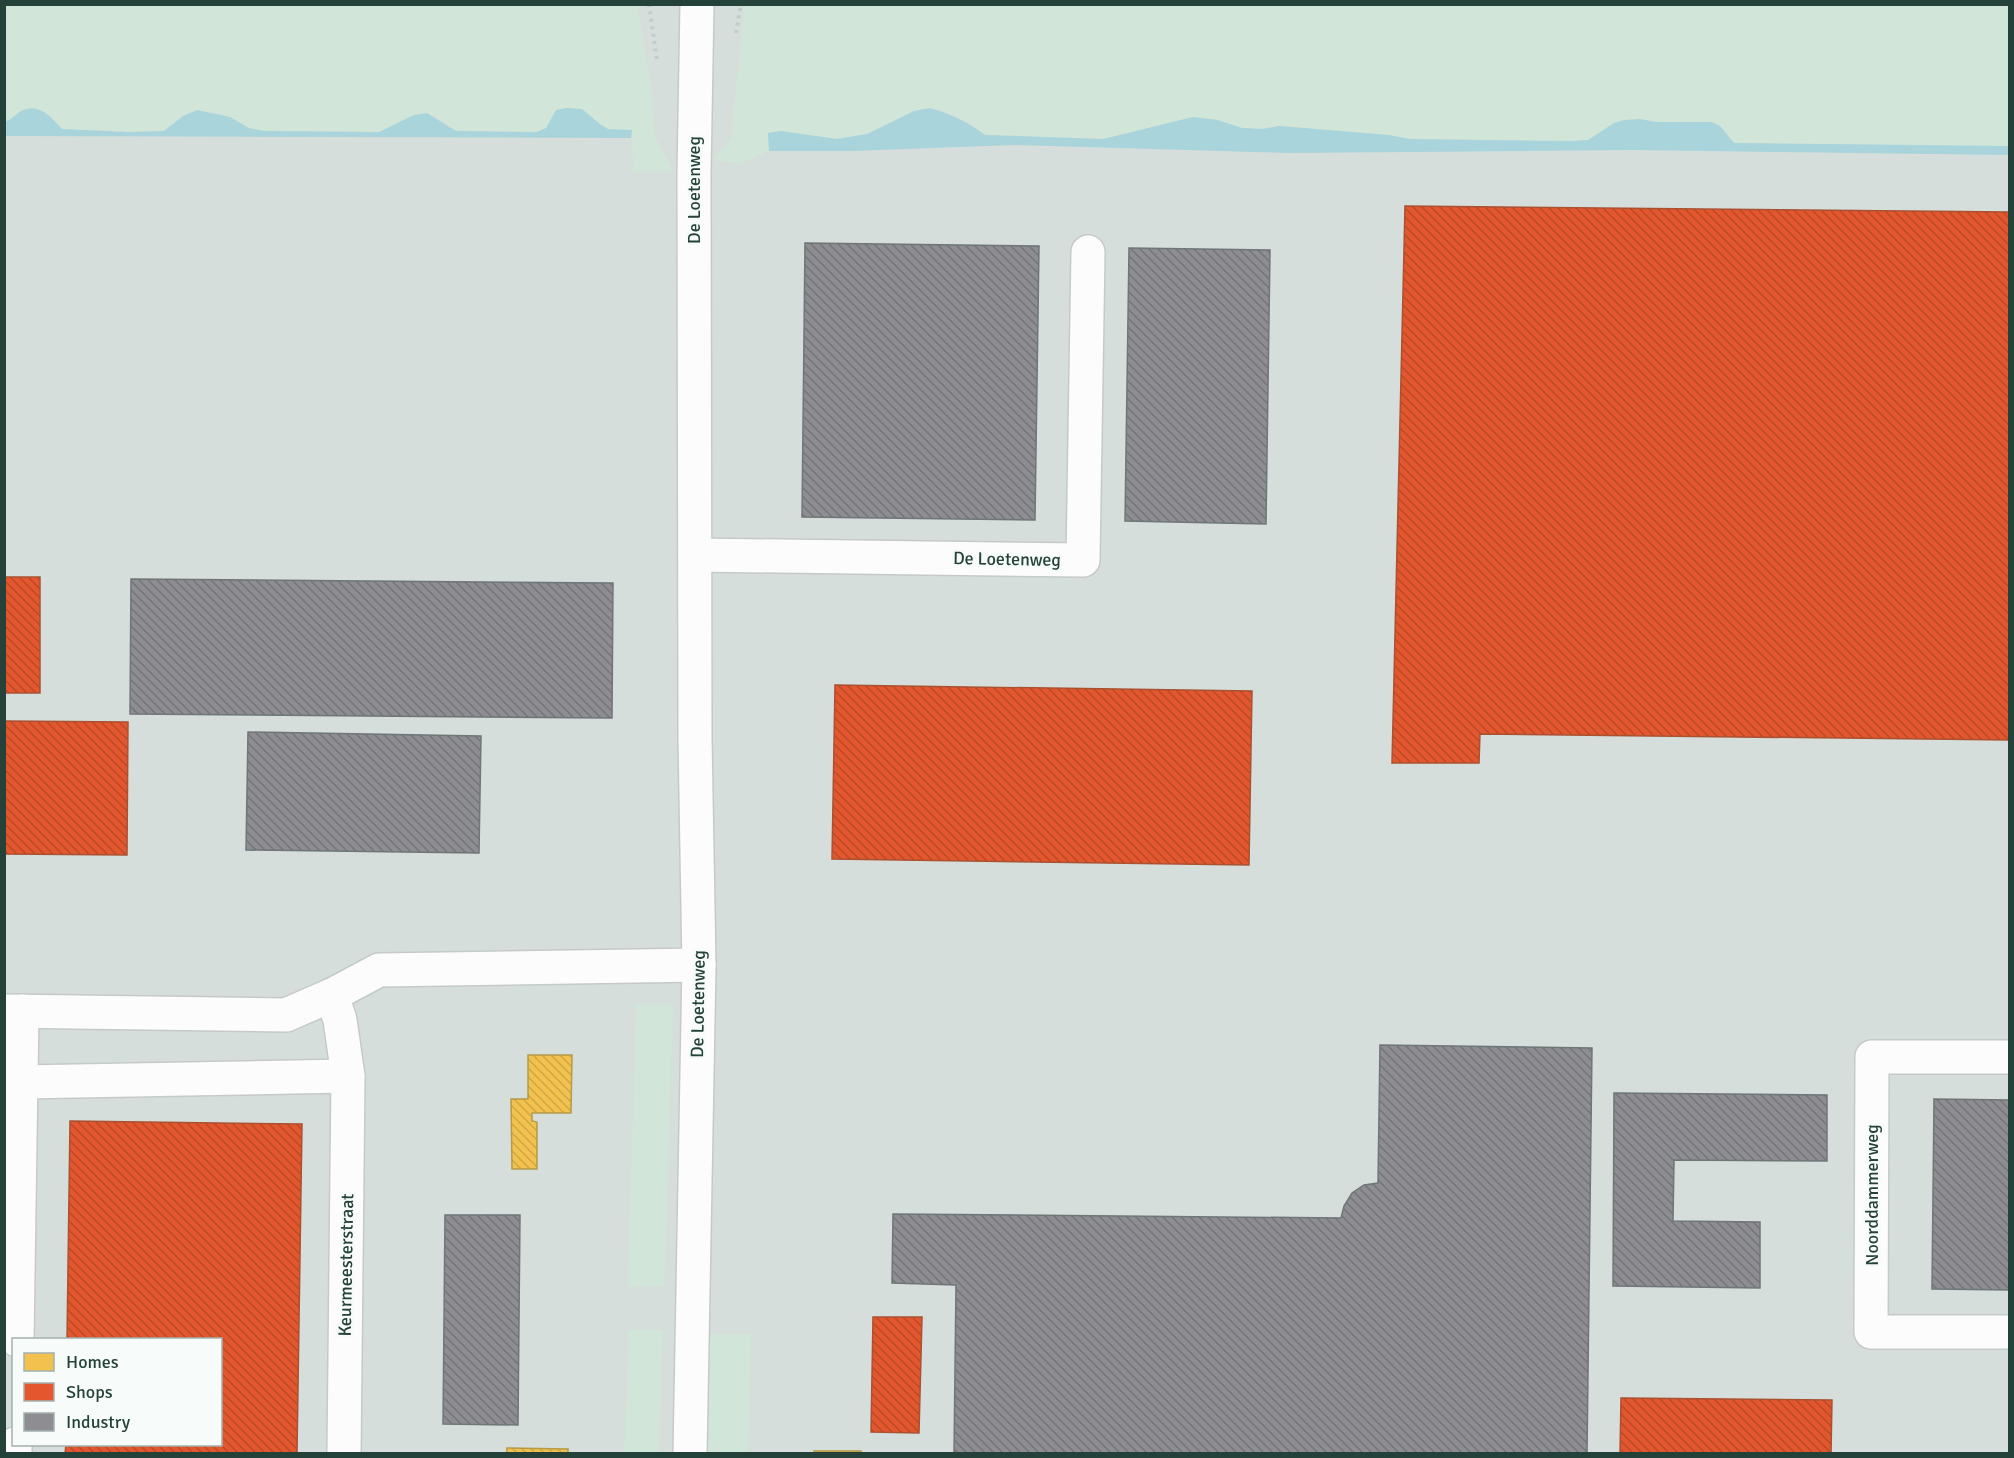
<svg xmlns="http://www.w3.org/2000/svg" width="2014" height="1458" viewBox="0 0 2014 1458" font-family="Signika,sans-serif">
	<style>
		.built { fill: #d6dedb; fill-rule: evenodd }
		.grass { fill: #d1e6d8 }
		.water { fill: #a9d4db }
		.homes { fill: url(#homes-back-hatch); stroke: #b49b48; stroke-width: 1.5 }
		.shops { fill: url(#shops-back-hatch); stroke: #aa5132; stroke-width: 1.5 }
		.industry { fill: url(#industry-back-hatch); stroke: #6e7678; stroke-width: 1.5 }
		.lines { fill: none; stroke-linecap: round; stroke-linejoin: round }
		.minor-casing { stroke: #c5cac8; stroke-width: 36 }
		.path { stroke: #c3ccca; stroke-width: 4; stroke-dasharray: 3 4.5; stroke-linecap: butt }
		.minor { stroke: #fcfcfc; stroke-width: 33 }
		.labels { text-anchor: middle; stroke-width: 6; stroke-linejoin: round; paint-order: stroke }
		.street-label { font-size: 18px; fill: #24423a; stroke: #f7fbf9 }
	</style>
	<defs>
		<pattern id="homes-back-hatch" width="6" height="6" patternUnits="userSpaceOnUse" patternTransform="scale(1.5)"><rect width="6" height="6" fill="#f2c14e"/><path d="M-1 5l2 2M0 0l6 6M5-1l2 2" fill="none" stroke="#cfa745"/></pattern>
		<pattern id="shops-back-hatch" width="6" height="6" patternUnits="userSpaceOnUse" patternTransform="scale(1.5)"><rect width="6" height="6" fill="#e4572e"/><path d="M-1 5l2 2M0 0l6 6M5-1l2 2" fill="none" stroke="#b94a28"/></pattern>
		<pattern id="industry-back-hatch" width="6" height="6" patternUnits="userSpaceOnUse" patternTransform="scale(1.5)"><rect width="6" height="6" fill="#8d8d92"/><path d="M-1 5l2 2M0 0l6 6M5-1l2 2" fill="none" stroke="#737578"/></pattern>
	</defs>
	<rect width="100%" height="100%" fill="#e8edeb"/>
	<path class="built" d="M5 5H2009V1453L5 1454ZM14 1340H220V1444H14Z"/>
	<g class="grass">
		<polygon points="5,5 637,5 651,88 655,137 673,171 633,172 632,130 608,129 600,125 546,128 537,132 456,131 433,115 414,115 379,132 264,131 249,128 230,117 214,112 183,116 164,131 128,132 62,129 50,116 22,111 11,120 5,122"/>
		<path d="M747 5H2009V146L1734 143C1730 138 1726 132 1722 128 1705 114 1671 127 1651 120L1599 134 1588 140 1573 141 1410 139 1389 135 1280 126 1262 129 1242 128 1218 120 1103 139 985 135 971 124 948 113 930 108 914 111 868 134 837 139 781 131 769 133V151L738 164 714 159 731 138 744 10Z"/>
		<polygon points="636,1004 673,1005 664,1286 628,1287"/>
		<polygon points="629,1330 663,1330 659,1453 624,1453"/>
		<polygon points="709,1334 751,1334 748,1453 708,1454"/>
	</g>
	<g class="water">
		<path d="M567 108 582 109 600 124 608 129 632 130 631 138 5 136V122C12 119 15 115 21 111 39 102 51 117 62 129L128 132 164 131 183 116 197 110 230 117 249 128 264 131 379 132 414 115 427 113 456 131 537 132 546 128 556 110Z"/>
		<path d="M930 108C951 114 968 122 985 135L1103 139 1193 117 1218 120 1242 128 1262 129 1280 126 1389 135 1410 139 1573 141 1588 140 1614 123 1624 120 1640 119 1656 122H1712L1720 126 1734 143 2009 146 2010 155 1631 150 1290 153 1013 145 853 151H769L768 133 781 131 837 139 867 134 914 111Z"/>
	</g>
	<g class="homes">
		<polygon points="528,1055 572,1055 571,1113 532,1113 532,1121 537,1122 537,1169 512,1169 511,1099 528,1099"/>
		<polygon points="507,1448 568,1449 568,1454 507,1454"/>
		<rect x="814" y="1451" width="47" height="3"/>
	</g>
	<g class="shops">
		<polygon points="1405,206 2010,212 2010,740 1480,734 1479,763 1392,763"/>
		<rect x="4" y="577" width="36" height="116"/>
		<polygon points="835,685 1252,691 1249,865 832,859"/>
		<polygon points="4,721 128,722 127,855 4,854"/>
		<polygon points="70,1121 302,1124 297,1454 65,1454 66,1444 220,1444 220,1340 67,1340"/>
		<polygon points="873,1317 922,1317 919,1433 871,1432"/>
		<polygon points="1621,1398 1832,1400 1831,1454 1620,1454"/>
	</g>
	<g class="industry">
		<polygon points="805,243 1039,246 1035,520 802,517"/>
		<polygon points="1129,248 1270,250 1266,524 1125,521"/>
		<polygon points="131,579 613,583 612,718 130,714"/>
		<polygon points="248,732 481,736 479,853 246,850"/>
		<polygon points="1380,1045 1592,1048 1587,1454 954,1454 956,1285 892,1283 893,1214 1341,1218 1344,1206 1352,1193 1364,1185 1378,1183"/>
		<polygon points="1614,1093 1827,1095 1827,1161 1674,1160 1673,1221 1760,1222 1760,1288 1613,1286"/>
		<polygon points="1934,1099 2010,1100 2010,1290 1932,1289"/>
		<polygon points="445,1215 520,1215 518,1425 443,1424"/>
	</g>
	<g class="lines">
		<g class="minor-casing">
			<g id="minor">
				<polyline points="695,555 1083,560 1088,252"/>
				<polyline points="332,995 340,1020 348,1076 344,1454"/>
				<polyline points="4,1011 286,1015 332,995 379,970 699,965"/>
				<polyline points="2010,1057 1872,1057 1871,1332 2010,1332"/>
				<polyline points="21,1082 348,1076"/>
				<polyline points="17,1340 22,1011"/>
				<polyline points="15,1454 15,1444"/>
				<polyline points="690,1454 699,965 695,738 694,173 697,4"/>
			</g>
		</g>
		<g class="path">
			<polyline points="649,4 657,61"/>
			<polyline points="736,33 741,4"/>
		</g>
		<use href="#minor" class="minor"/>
	</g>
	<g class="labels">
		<g class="street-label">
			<text transform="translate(694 190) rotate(-90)" y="6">De Loetenweg</text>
			<text transform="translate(1007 559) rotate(1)" y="6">De Loetenweg</text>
			<text transform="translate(698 1004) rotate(-89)" y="6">De Loetenweg</text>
			<text transform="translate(1872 1195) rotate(-90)" y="6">Noorddammerweg</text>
			<text transform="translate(346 1265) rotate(-89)" y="6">Keurmeesterstraat</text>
		</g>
	</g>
	<rect width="2014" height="1458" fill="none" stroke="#24423a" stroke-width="12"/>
	<rect x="12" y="1338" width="210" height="108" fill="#f7fbf9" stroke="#a3b1ad" stroke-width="1.5"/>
	<rect x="24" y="1353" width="30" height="18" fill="#f2c14e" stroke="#a3b1ad" stroke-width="1.5"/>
	<text x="66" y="1368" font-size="18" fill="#24423a">Homes</text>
	<rect x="24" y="1383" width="30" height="18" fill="#e4572e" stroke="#a3b1ad" stroke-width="1.5"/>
	<text x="66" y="1398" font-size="18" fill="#24423a">Shops</text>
	<rect x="24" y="1413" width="30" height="18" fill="#8d8d92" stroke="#a3b1ad" stroke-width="1.5"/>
	<text x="66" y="1428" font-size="18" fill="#24423a">Industry</text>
</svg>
